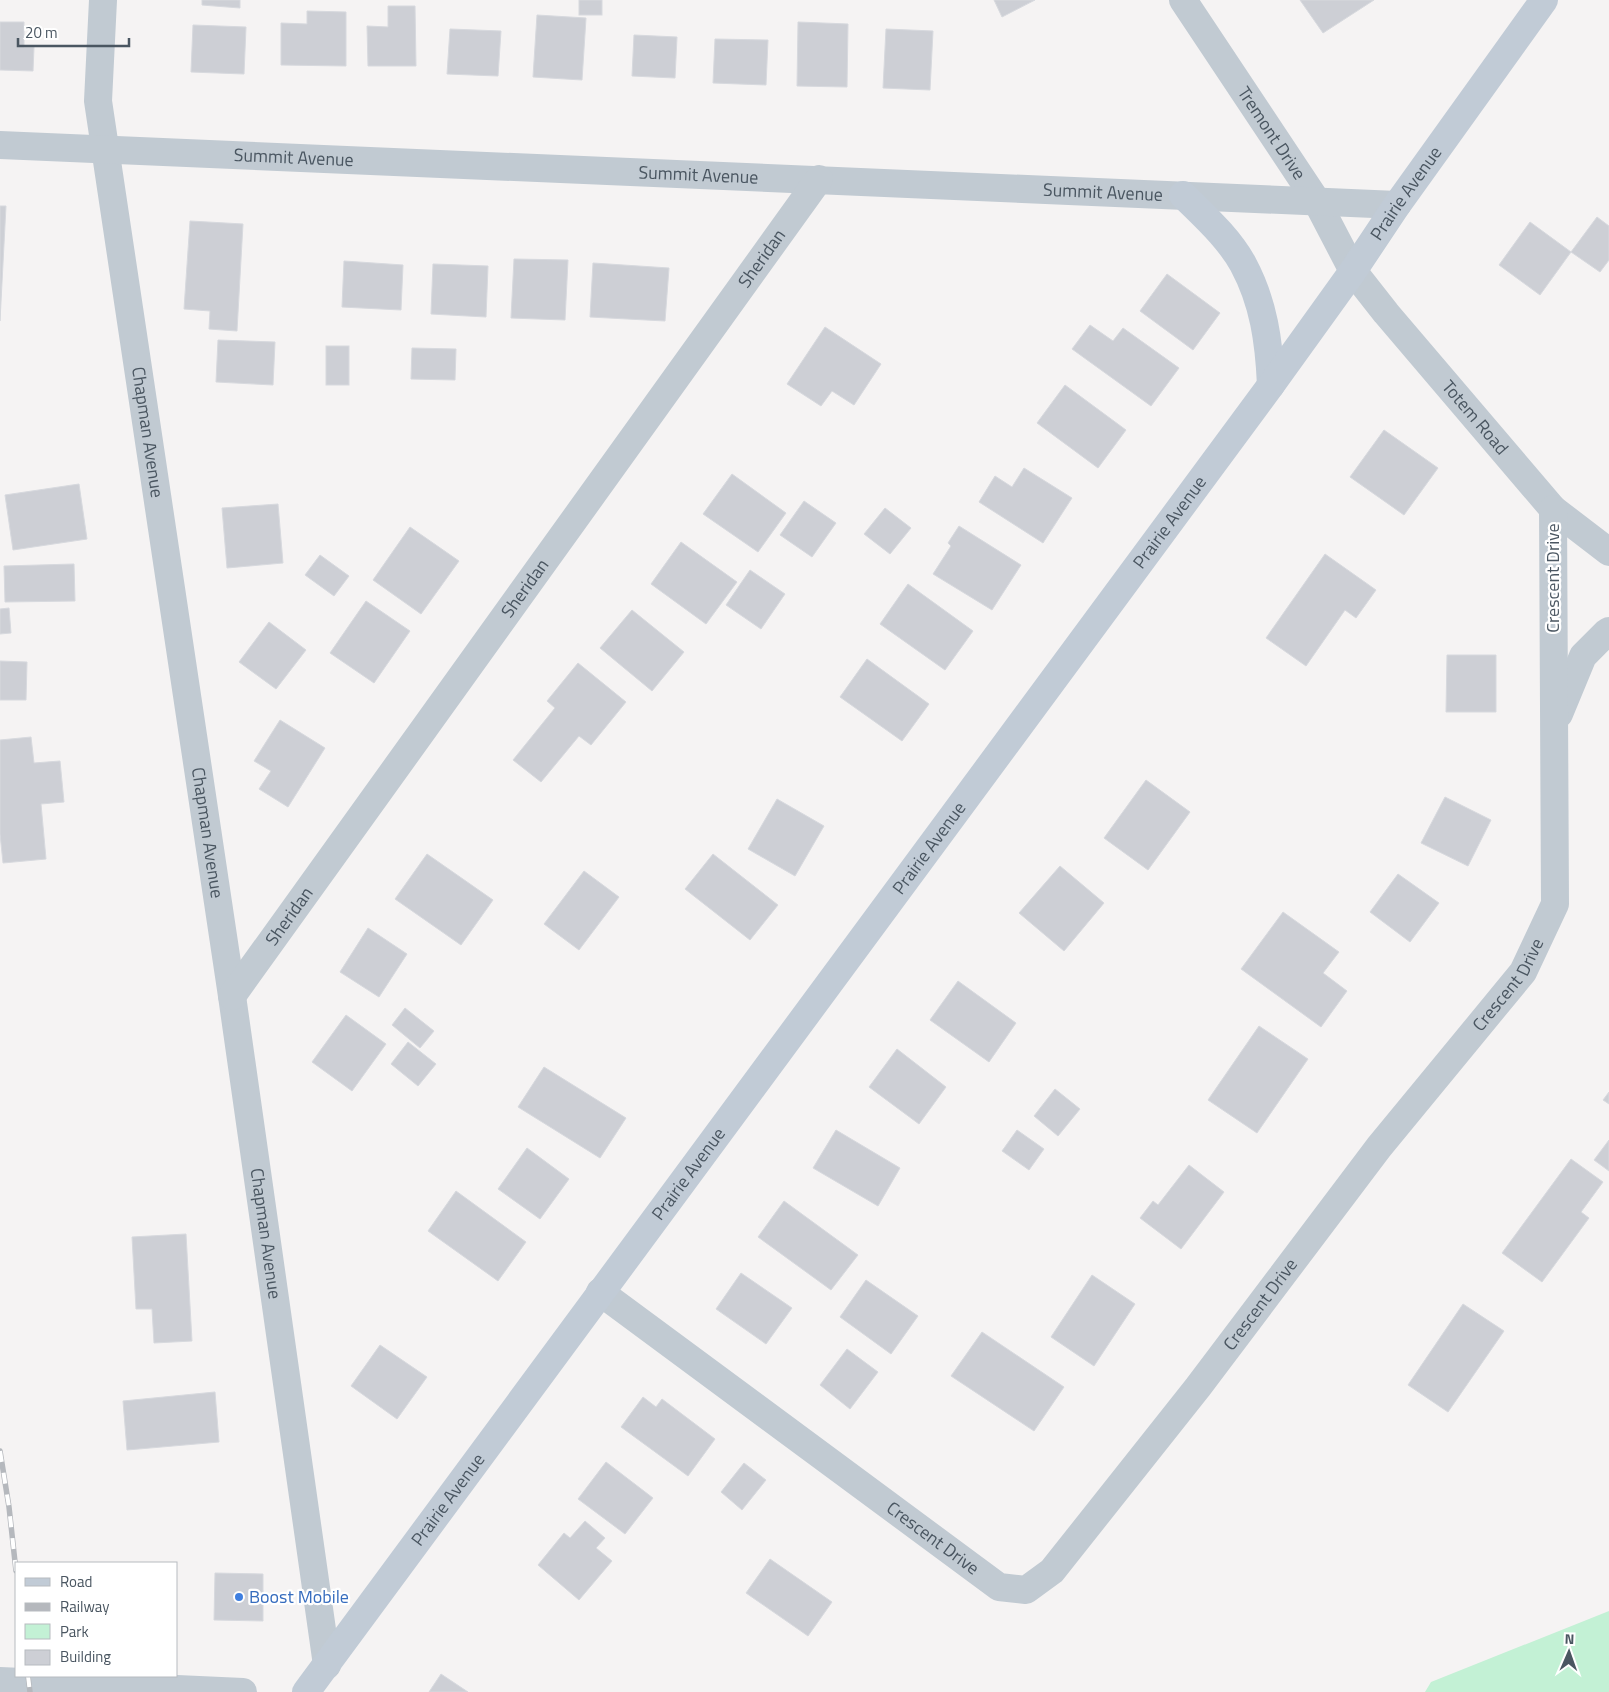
<svg xmlns="http://www.w3.org/2000/svg" width="1609" height="1692" viewBox="0 0 1609 1692" font-family="'Titillium Web',sans-serif">
	<style>
		.green { fill: #c3f1d5 }
		.building { fill: #cdcfd5; stroke: #d7d9de }
		.lines { fill: none; stroke-linecap: round; stroke-linejoin: round }
		.street { stroke: #c1cad2; stroke-width: 28 }
		.secondary { stroke: #c1cbd6; stroke-width: 28 }
		.rail-casing { stroke: #b5b8bd; stroke-width: 5.5 }
		.rail { stroke: #fff; stroke-width: 4; stroke-dasharray: 11; stroke-linecap: butt }
		.shop-dot { fill: #3f7fe0; stroke: #fff; stroke-width: 2 }
		.labels { text-anchor: middle; stroke-width: 4.5; stroke-linejoin: round; paint-order: stroke }
		.street-label { font-size: 18px; fill: #4a5661; stroke: #fff }
		.shop-label { font-size: 18px; fill: #366cbe; stroke: #fff; text-anchor: start }
	</style>
	<rect width="100%" height="100%" fill="#f5f3f3"/>
	<polygon class="green" points="1609,1611 1609,1692 1425,1692 1431,1682"/>
	<g class="building">
		<polygon points="202,0 240,0 240,8 202,5"/>
		<rect x="579" y="0" width="23" height="15"/>
		<polygon points="994,0 1035,0 1002,17"/>
		<polygon points="1300,0 1374,0 1323,33"/>
		<polygon points="388,6 415,6 416,66 368,66 367,26 388,27"/>
		<polygon points="307,11 346,12 346,66 281,65 281,23 307,24"/>
		<polygon points="537,15 586,18 582,80 533,77"/>
		<polygon points="0,22 24,22 24,47 34,47 33,71 0,70"/>
		<polygon points="798,22 848,24 847,87 797,86"/>
		<polygon points="193,25 246,27 244,74 191,72"/>
		<polygon points="450,29 501,31 498,76 447,74"/>
		<polygon points="886,29 933,31 930,90 883,88"/>
		<polygon points="634,35 677,37 675,78 632,76"/>
		<polygon points="715,39 768,40 766,85 713,83"/>
		<polygon points="0,206 6,206 0,321"/>
		<polygon points="1597,217 1609,226 1609,260 1600,272 1571,252"/>
		<polygon points="190,221 243,224 237,331 209,329 210,311 184,309"/>
		<polygon points="1530,222 1571,252 1540,295 1499,265"/>
		<polygon points="514,259 568,260 565,320 511,318"/>
		<polygon points="344,261 403,265 401,310 342,307"/>
		<polygon points="593,263 669,268 665,321 590,317"/>
		<polygon points="433,264 488,266 486,317 431,314"/>
		<polygon points="1167,274 1220,313 1193,350 1140,311"/>
		<polygon points="1090,325 1113,341 1123,328 1179,368 1151,406 1072,349"/>
		<polygon points="825,327 881,364 854,405 832,391 821,406 787,384"/>
		<polygon points="218,340 275,342 273,385 216,382"/>
		<rect x="326" y="346" width="23" height="39"/>
		<polygon points="412,348 456,349 455,380 411,379"/>
		<polygon points="1065,385 1126,430 1098,468 1037,423"/>
		<polygon points="1384,430 1438,468 1404,515 1350,477"/>
		<polygon points="1024,468 1072,498 1043,543 979,502 995,476 1012,487"/>
		<polygon points="732,474 786,513 758,552 703,514"/>
		<polygon points="79,484 87,539 13,550 5,495"/>
		<polygon points="804,501 836,523 812,557 780,535"/>
		<polygon points="278,504 283,563 227,568 222,508"/>
		<polygon points="885,508 911,528 890,554 864,534"/>
		<polygon points="959,526 1021,565 992,610 933,574 951,546 948,543"/>
		<polygon points="410,527 459,561 421,614 373,580"/>
		<polygon points="681,542 737,582 706,624 651,584"/>
		<polygon points="1325,554 1376,590 1356,618 1345,610 1306,666 1266,638"/>
		<polygon points="320,555 349,576 334,596 305,575"/>
		<polygon points="74,564 75,601 5,602 4,566"/>
		<polygon points="750,570 785,594 761,629 726,605"/>
		<polygon points="908,584 973,631 945,670 880,624"/>
		<polygon points="366,601 410,631 374,683 330,653"/>
		<polygon points="9,608 11,633 0,634 0,609"/>
		<polygon points="632,610 684,652 652,691 600,648"/>
		<polygon points="269,622 306,650 276,689 239,662"/>
		<polygon points="1447,655 1496,655 1496,712 1446,712"/>
		<polygon points="867,659 929,704 902,741 840,697"/>
		<polygon points="0,661 27,662 26,700 0,700"/>
		<polygon points="578,663 626,702 591,745 579,736 541,782 513,760 555,708 547,701"/>
		<polygon points="280,720 325,748 288,807 259,789 271,771 254,761"/>
		<polygon points="31,737 34,763 60,761 64,802 41,804 46,859 3,863 0,834 0,740"/>
		<polygon points="1146,780 1190,812 1148,870 1104,838"/>
		<polygon points="1445,797 1491,820 1468,866 1421,843"/>
		<polygon points="777,799 824,826 795,876 748,849"/>
		<polygon points="427,854 493,900 461,945 395,899"/>
		<polygon points="713,854 778,905 750,940 685,889"/>
		<polygon points="1060,866 1104,903 1064,951 1019,913"/>
		<polygon points="584,871 619,897 579,950 544,924"/>
		<polygon points="1398,874 1439,903 1410,942 1370,912"/>
		<polygon points="1283,912 1339,952 1323,973 1347,991 1321,1027 1241,969"/>
		<polygon points="368,928 407,954 379,997 340,972"/>
		<polygon points="958,981 1016,1023 989,1062 930,1020"/>
		<polygon points="405,1008 434,1031 420,1048 392,1025"/>
		<polygon points="346,1015 386,1044 352,1091 312,1062"/>
		<polygon points="1259,1026 1308,1059 1257,1133 1208,1100"/>
		<polygon points="408,1042 436,1064 418,1086 391,1064"/>
		<polygon points="897,1049 946,1087 919,1124 869,1087"/>
		<polygon points="544,1067 626,1118 600,1158 518,1107"/>
		<polygon points="1055,1089 1080,1109 1058,1136 1034,1116"/>
		<polygon points="1609,1092 1609,1104 1603,1100"/>
		<polygon points="836,1130 900,1168 878,1206 813,1168"/>
		<polygon points="1017,1130 1044,1149 1029,1170 1002,1151"/>
		<polygon points="1609,1140 1609,1171 1594,1160"/>
		<polygon points="527,1148 569,1179 540,1219 498,1189"/>
		<polygon points="1571,1159 1603,1182 1581,1212 1589,1218 1542,1282 1502,1253"/>
		<polygon points="1189,1165 1224,1192 1181,1249 1140,1218 1153,1201 1158,1205"/>
		<polygon points="456,1191 526,1242 498,1281 428,1231"/>
		<polygon points="784,1201 858,1255 831,1290 758,1237"/>
		<polygon points="186,1234 192,1341 154,1343 152,1309 136,1309 132,1237"/>
		<polygon points="741,1273 792,1308 766,1344 716,1309"/>
		<polygon points="1092,1275 1135,1304 1094,1366 1051,1337"/>
		<polygon points="866,1280 918,1316 891,1354 840,1317"/>
		<polygon points="1463,1304 1504,1331 1448,1412 1408,1385"/>
		<polygon points="982,1332 1064,1387 1034,1431 951,1376"/>
		<polygon points="380,1345 427,1377 397,1419 351,1386"/>
		<polygon points="847,1349 878,1372 850,1409 820,1385"/>
		<polygon points="215,1392 219,1442 127,1450 123,1401"/>
		<polygon points="643,1397 656,1407 662,1399 715,1439 688,1476 621,1427"/>
		<polygon points="606,1462 653,1498 625,1534 578,1499"/>
		<polygon points="744,1463 766,1480 742,1510 721,1492"/>
		<polygon points="585,1521 605,1538 596,1548 612,1561 579,1600 538,1565 564,1533 570,1538"/>
		<polygon points="770,1559 832,1602 808,1636 746,1593"/>
		<polygon points="215,1573 263,1574 263,1621 214,1620"/>
		<polygon points="441,1674 468,1692 429,1692"/>
	</g>
	<g class="lines">
		<g class="street">
			<path id="s1" d="M103 0 98 101 232 996 327 1665"/>
			<path id="s2" d="M1183 0 1316 200 1353 271 1386 313 1553 509 1609 552"/>
			<path id="s3" d="M0 145 1397 205"/>
			<polyline points="1559,714 1583,656 1606,633 1609,631"/>
			<path id="s4" d="M232 996 819 179"/>
			<path id="s5" d="M600 1292 999 1587 1026 1590 1052 1571 1198 1387 1379 1147 1523 972 1555 904 1553 509"/>
			<polyline points="0,1681 243,1692"/>
		</g>
		<g class="secondary">
			<path d="M1183 195C1204 216 1228 237 1243 264 1264 303 1269 342 1271 385"/>
			<path id="s6" d="M306 1692 1271 385 1353 271 1397 205 1544 0"/>
		</g>
		<g class="rail-casing">
			<g id="rail">
				<polyline points="0,1451 9,1507 16,1571"/>
				<polyline points="28,1676 30,1692"/>
			</g>
		</g>
		<use href="#rail" class="rail"/>
	</g>
	<circle class="shop-dot" cx="239" cy="1597" r="5"/>
	<g class="labels">
		<g class="street-label">
			<text dy="6" stroke="none"><textPath href="#s2" startOffset="160">Tremont Drive</textPath></text>
			<text dy="6" stroke="none"><textPath href="#s3" startOffset="294">Summit Avenue</textPath></text>
			<text dy="6" stroke="none"><textPath href="#s3" startOffset="699">Summit Avenue</textPath></text>
			<text dy="6" stroke="none"><textPath href="#s3" startOffset="1104">Summit Avenue</textPath></text>
			<text dy="6" stroke="none"><textPath href="#s6" startOffset="1859">Prairie Avenue</textPath></text>
			<text dy="6" stroke="none"><textPath href="#s4" startOffset="908">Sheridan</textPath></text>
			<text dy="6" stroke="none"><textPath href="#s2" startOffset="511">Totem Road</textPath></text>
			<text dy="6" stroke="none"><textPath href="#s1" startOffset="436">Chapman Avenue</textPath></text>
			<text dy="6" stroke="none"><textPath href="#s6" startOffset="1454">Prairie Avenue</textPath></text>
			<text transform="translate(1553 578) rotate(-90)" y="6">Crescent Drive</text>
			<text dy="6" stroke="none"><textPath href="#s4" startOffset="502">Sheridan</textPath></text>
			<text dy="6" stroke="none"><textPath href="#s1" startOffset="841">Chapman Avenue</textPath></text>
			<text dy="6" stroke="none"><textPath href="#s6" startOffset="1049">Prairie Avenue</textPath></text>
			<text dy="6" stroke="none"><textPath href="#s4" startOffset="98">Sheridan</textPath></text>
			<text dy="6" stroke="none"><textPath href="#s5" startOffset="1299">Crescent Drive</textPath></text>
			<text dy="6" stroke="none"><textPath href="#s6" startOffset="644">Prairie Avenue</textPath></text>
			<text dy="6" stroke="none"><textPath href="#s1" startOffset="1246">Chapman Avenue</textPath></text>
			<text dy="6" stroke="none"><textPath href="#s5" startOffset="894">Crescent Drive</textPath></text>
			<text dy="6" stroke="none"><textPath href="#s6" startOffset="239">Prairie Avenue</textPath></text>
			<text dy="6" stroke="none"><textPath href="#s5" startOffset="414">Crescent Drive</textPath></text>
		</g>
		<g class="shop-label">
			<text x="249" y="1603">Boost Mobile</text>
		</g>
	</g>
	<rect x="15" y="1562" width="162" height="115" fill="#ffffff" stroke="#b7bbc0"/>
	<rect x="25" y="1578" width="25" height="8" fill="#c1cbd6" stroke="#b7bbc0"/>
	<text x="60" y="1587" font-size="15" fill="#4a5661">Road</text>
	<rect x="25" y="1603" width="25" height="8" fill="#b5b8bd" stroke="#b7bbc0"/>
	<text x="60" y="1612" font-size="15" fill="#4a5661">Railway</text>
	<rect x="25" y="1624" width="25" height="15" fill="#c3f1d5" stroke="#b7bbc0"/>
	<text x="60" y="1637" font-size="15" fill="#4a5661">Park</text>
	<rect x="25" y="1650" width="25" height="15" fill="#cdcfd5" stroke="#b7bbc0"/>
	<text x="60" y="1662" font-size="15" fill="#4a5661">Building</text>
	<g transform="translate(1569 1652) rotate(2)" stroke="#ffffff" stroke-width="4" paint-order="stroke">
	<path d="M0-4L9 19L0 12L-9 19Z" fill="#4a5661"/>
	<text y="-8" font-size="14" font-weight="bold" text-anchor="middle" fill="#4a5661">N</text>
	</g>
	<path d="M18 38v8h111v-8" fill="none" stroke="#4a5661" stroke-width="2.5"/>
	<text x="25" y="38" font-size="15" fill="#4a5661" stroke="#ffffff" stroke-width="4" paint-order="stroke">20 m</text>
</svg>
